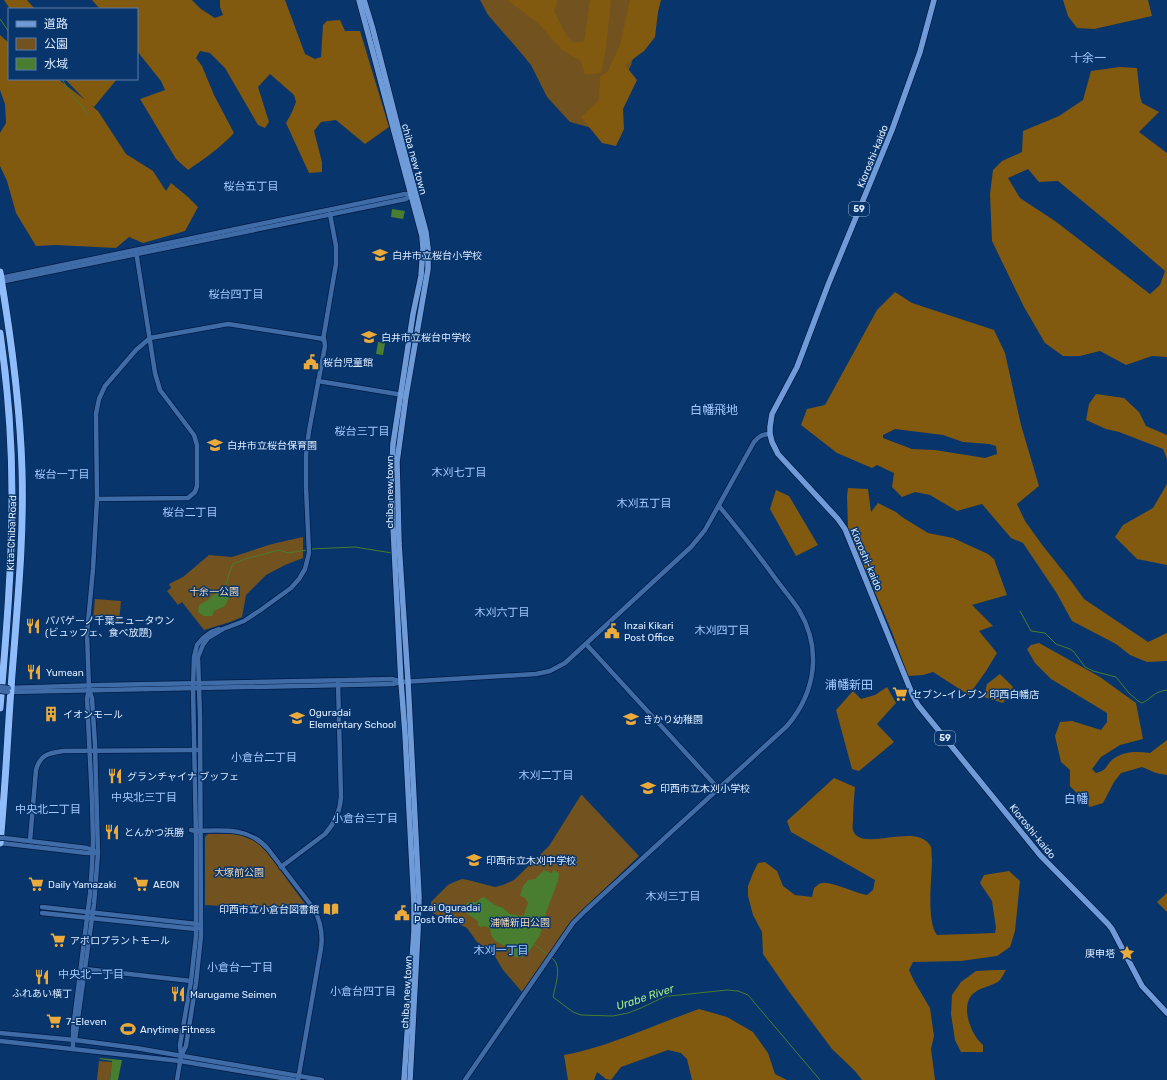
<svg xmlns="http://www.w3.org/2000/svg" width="1167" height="1080" viewBox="0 0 1167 1080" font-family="Rubik,'Noto Sans JP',sans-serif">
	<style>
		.green { fill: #72521e }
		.forest { fill: #81590f; fill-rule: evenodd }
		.water { fill: #497d2f }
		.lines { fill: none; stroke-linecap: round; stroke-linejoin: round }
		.stream { stroke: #497d2f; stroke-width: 1 }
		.minor-casing { stroke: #001c45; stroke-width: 6 }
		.major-casing { stroke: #001c45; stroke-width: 7 }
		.highway-casing { stroke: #001c45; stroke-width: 8 }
		.minor { stroke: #3f6ba7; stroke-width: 4.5 }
		.major { stroke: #6f9cd9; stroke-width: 5.5 }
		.highway { stroke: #8fbcfa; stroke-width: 7 }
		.minor-bridge-casing { stroke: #001c45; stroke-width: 6; stroke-linecap: butt }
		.minor-bridge { stroke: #3f6ba7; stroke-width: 4.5 }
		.labels { text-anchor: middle; stroke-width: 3; stroke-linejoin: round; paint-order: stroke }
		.shield { fill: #08356c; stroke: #9cb4d3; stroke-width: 1 }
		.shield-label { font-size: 9px; font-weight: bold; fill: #dcebff }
		.street-label { font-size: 10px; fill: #dcebff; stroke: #08356c }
		.poi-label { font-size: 10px; fill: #dcebff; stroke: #08356c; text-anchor: start }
		.park-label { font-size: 10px; fill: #f7dbb2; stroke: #08356c }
		.neighbourhood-label { font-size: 11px; fill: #a3c9fe; stroke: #08356c }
		.water-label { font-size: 11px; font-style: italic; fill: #a3eb83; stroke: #08356c }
		.quarter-label { font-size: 12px; fill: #a3c9fe; stroke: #08356c }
	</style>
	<rect width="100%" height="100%" fill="#08356c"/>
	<g class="green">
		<polygon points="480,0 650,0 631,65 612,105 592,128 570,122 547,97 531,65 516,47 488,15"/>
		<polygon points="303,537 303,558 285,565 266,575 246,595 242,617 230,622 204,630 182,602 178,605 167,591 171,588 169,584 183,577 209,555 232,557 272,544"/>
		<polygon points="95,599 121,601 119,622 93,620"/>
		<polygon points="581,795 582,795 639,856 573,919 522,992 503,970 493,953 477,942 467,928 461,925 458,922 452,918 440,917 433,913 431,909 431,902 448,885 454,882 462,879 468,880 495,887 503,885 514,880 549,846"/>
		<polygon points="208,834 237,834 248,837 258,843 267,852 305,904 299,908 291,910 205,905 205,837"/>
		<polygon points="99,1061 112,1062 110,1080 97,1080"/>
	</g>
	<g class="forest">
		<polygon points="4,0 27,0 35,9 10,9"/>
		<path d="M92 0H192L201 9 215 18 223 15 220 7V0H285L305 54 315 59 321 57 323 25 327 21 340 20 345 31H360L389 127 365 144 336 120 321 122 314 131 322 162V172L309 173 286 123 292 112 296 102 294 95 270 74 258 87 269 122 265 128 258 125 225 68 210 53 200 51 196 58 202 66 214 95 234 133C220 148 204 159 188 170L176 159 140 99 165 90 161 81 137 51V9H100Z"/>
		<polygon points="507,0 558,0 554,11 566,35 574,43 584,41 590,0 611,0 606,48 601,73 585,75 581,61 562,50 538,23"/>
		<polygon points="630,0 661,0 658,12 655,37 644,51 625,65 637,80 623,109 624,129 616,146 602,143 581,117 599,100 600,77 608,71 620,45"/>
		<polygon points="1063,0 1148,0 1152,16 1094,29 1077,28 1068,16"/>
		<polygon points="0,35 9,43 9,79 58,79 85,100 65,79 117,79 94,107 91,105 98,111 126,154 153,171 166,191 171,183 188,197 198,207 185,231 143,243 129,237 116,248 56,245 36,246 16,213 7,181 0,166 0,133 6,123 5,104 0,90"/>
		<path d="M1120 67 1137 68 1140 96 1142 103 1159 112 1139 132 1167 153V357L1152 356 1126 365 1100 351 1080 356H1063L1045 343 1024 307 992 241 990 194 993 170 1002 161 1022 152 1023 131 1059 116 1083 100 1091 71ZM1028 169 1039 182 1058 181 1115 228 1165 271 1160 285 1150 294 1055 221 1020 198 1008 178Z"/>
		<path d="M895 292 912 303 994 330 1005 353 1021 425 1039 486 1017 504 1025 521 1043 546 1071 581 1084 599 1148 642 1167 633V661L1147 662 1130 655 1116 644 1072 621 1056 592 1023 543 1011 538 982 504 957 511 930 495 915 492 902 497 892 487 894 473 877 465 872 468 837 453 801 425 807 409 825 405 877 310ZM895 429 943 435 963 442 989 444 996 446 997 454 985 458 935 450 912 449 883 438V435Z"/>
		<polygon points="1096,394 1124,398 1139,412 1146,426 1167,435 1167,459 1163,449 1119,432 1106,429 1086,420 1089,404"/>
		<polygon points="1167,484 1167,565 1137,559 1115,537 1123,525 1153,508"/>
		<polygon points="848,488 868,489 871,512 878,503 896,512 902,517 928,533 953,538 988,554 994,559 1007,595 972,605 993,626 979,631 997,653 986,671 969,695 933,672 923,675 908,676 892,632 848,529 847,496"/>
		<polygon points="776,490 789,496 818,545 796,556 770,509"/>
		<path d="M1039 643 1100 677 1136 703 1143 739 1120 745 1101 757 1092 769 1096 773C1108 770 1105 766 1113 759 1124 751 1137 751 1150 753L1167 740V775L1156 773 1142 767 1121 773 1114 782 1103 803 1090 807 1070 786V770L1061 762 1055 736 1060 722 1072 721 1101 730 1107 722V713L1051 679 1035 663 1027 649 1031 645Z"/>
		<polygon points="1000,674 1013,687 1003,703 984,697 987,684"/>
		<polygon points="887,687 896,703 877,724 894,742 859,771 852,769 836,710 853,691 861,699 875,695"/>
		<path d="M834 778 855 787C854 798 853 809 853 821 853 823 852 827 853 830 860 854 918 820 931 847 932 850 931 855 932 859 932 878 926 920 937 935L995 933 996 928 992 901 980 883 984 875 1009 871 1020 881 1015 931 1010 947 997 956 961 961 913 962 909 970 914 981 930 1008 934 1036 931 1049 935 1080H862L855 1071 832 1049 790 993 763 954 762 932 753 915 748 896V886L753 873 758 863 765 862 777 871 783 886 795 895 812 897 814 888C817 886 819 883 822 883 832 881 854 893 867 895L873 890 875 880 791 832 787 821Z"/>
		<polygon points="1167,893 1167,912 1157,902"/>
		<path d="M996 970H1006C1004 973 1002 978 999 981 992 986 981 987 974 993 959 1005 971 1035 983 1045V1052H961L955 1040 951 1014 952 995 961 982 976 971Z"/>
		<path d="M699 1009 727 1017 753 1032 768 1053 775 1074 787 1080H692L687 1059 681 1053 668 1050 621 1067 611 1080 606 1079 597 1072 594 1080H568L564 1055C578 1053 592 1048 606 1044 638 1033 668 1020 699 1009Z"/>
	</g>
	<g class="water">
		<polygon points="392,209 405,211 403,219 391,217"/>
		<polygon points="378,342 385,343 383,355 376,354"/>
		<path d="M227 588 230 591 231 594 225 606 214 611 212 616H204L198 612 199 605C210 600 215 591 227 588Z"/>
		<path d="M544 870 552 873 553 870 559 873 558 881 547 910 540 935 528 953 522 957 519 956 517 958 513 955 512 949C502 944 490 942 490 928L484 926 481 927 478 925V921L467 914V911L464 907 468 902H477L479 899 484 897 495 905 503 908 510 914 523 916C526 912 526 907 528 903L525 898 520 896 523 886 528 880 535 879Z"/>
		<polygon points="100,1058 122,1060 118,1080 110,1080 112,1061 99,1059"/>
	</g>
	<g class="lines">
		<g class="stream">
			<polyline points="0,19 9,32"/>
			<polyline points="62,79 71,94 89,115"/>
			<polyline points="310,549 355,547 392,553"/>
			<polyline points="225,588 230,571 233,564 245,559 279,550 288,553 307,550"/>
			<path d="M1020 611 1031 631 1045 633 1056 644 1070 649 1074 652 1085 667 1093 671 1116 677 1129 693 1138 701 1142 703C1153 698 1152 692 1167 690"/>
			<polyline points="534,944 549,956"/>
			<path d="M552 958C563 966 555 986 553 997L573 1012 581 1015 613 1016 628 1013 641 1008 666 996H670L727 990 738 991 748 995 820 1080"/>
		</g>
		<g class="minor-casing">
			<g id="minor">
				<polyline points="0,278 405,194 411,195"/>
				<polyline points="0,282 406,199 411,195"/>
				<polyline points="323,340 336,264 336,246 330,214"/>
				<polyline points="318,381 403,395"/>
				<polyline points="97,499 188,498 195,492 197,486 197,445 194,435 160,390 155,373 136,251"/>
				<polyline points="586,644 718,788"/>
				<polyline points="9,688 102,685 350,680 392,679 399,681"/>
				<path d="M10 692 393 684 401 682 536 674 550 671 565 663 691 547 705 530 754 442C759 436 763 434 770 434"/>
				<path d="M191 830 196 831C223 830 249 827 268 849L314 909C321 922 323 934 321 948L298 1080"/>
				<polyline points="4,838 87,848 95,851"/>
				<path d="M30 841 36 770C40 755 48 753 63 751L197 750"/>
				<polyline points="0,843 87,853 95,853"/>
				<path d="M281 867 325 834C335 823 340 812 341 797L338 682"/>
				<polyline points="42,907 197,924"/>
				<polyline points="42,913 196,929 198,928"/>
				<polyline points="85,969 191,981"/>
				<polyline points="0,1033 75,1040 136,1048 322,1080"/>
				<polyline points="75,1040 94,904 98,853 95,745 92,698 89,690"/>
				<polyline points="0,1041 180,1061 294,1080"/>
				<polyline points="73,1049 73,1029 90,894 92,865 93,841 92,801 87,698 89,690 87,633 93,569 97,499 96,414 99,399 105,386 136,350 150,338 228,324 324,339"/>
				<polyline points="181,1056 180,1045 191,981 196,936 196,837 193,688 194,657 197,645 203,638 211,632 219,629"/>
				<polyline points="177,1080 181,1056 186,1046 196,983 201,936 200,716 198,657 203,645 208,638 223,629 244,621 262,609 291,588 299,579 305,569 309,553 306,487 306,455 309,431 325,346 324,339"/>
				<path d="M465 1080 573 923 585 911 787 726C816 692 822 649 799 610 792 599 783 589 775 578 757 553 738 529 719 506"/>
			</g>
		</g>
		<g class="major-casing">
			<g id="major">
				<polyline points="359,0 422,236 423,248 421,276 413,314 393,444 391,487 401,682 405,733 414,904 414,931 404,1080"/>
				<polyline points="364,0 372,26 404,151 426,232 428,248 428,269 406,396 397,462 399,544 408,681 419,897 418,931 410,1080"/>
				<polyline points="934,0 920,52 892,130 828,285 797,367 772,414 770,427 770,434 772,442 778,454 838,519 845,529 913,696 918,705 1040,855 1108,924 1112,929 1142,986 1167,1013"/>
			</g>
		</g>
		<g class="highway-casing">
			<g id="highway">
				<path d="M0 272C11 337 20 403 22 469 24 534 18 598 13 662 8 722 6 783 0 843"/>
				<path d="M0 333C8 387 12 442 12 496 12 567 6 638 0 708"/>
			</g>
		</g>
		<use href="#minor" class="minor"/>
		<use href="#major" class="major"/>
		<use href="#highway" class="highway"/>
		<g class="minor-bridge-casing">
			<g id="minor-bridge">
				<polyline points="0,687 9,688"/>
				<polyline points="0,691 8,692"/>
				<polyline points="0,838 4,838"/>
			</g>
		</g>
		<use href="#minor-bridge" class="minor-bridge"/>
	</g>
	<defs>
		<g id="school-bare" transform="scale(1.2)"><path d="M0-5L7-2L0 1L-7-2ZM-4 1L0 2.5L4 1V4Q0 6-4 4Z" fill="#ebaa39" stroke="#08356c" stroke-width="2.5" paint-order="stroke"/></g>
		<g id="civic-bare" transform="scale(1.2)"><path d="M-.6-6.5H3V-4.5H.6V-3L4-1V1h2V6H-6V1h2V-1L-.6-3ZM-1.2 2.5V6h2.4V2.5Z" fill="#ebaa39" stroke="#08356c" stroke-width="2.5" paint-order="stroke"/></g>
		<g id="restaurant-bare" transform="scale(1.2)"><path d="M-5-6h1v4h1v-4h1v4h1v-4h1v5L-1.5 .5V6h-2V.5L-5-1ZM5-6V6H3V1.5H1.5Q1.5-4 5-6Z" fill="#ebaa39" stroke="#08356c" stroke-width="2.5" paint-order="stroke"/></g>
		<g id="supermarket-bare" transform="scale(1.2)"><path d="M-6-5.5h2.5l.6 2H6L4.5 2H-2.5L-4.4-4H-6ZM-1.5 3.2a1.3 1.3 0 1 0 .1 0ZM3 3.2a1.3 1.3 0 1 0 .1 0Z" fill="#ebaa39" stroke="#08356c" stroke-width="2.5" paint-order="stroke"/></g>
		<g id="building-bare" transform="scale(1.2)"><path d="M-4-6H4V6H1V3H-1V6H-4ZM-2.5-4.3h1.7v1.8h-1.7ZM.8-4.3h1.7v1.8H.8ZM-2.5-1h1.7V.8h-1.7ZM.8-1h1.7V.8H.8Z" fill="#ebaa39" stroke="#08356c" stroke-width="2.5" paint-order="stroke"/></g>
		<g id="library-bare" transform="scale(1.2)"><path d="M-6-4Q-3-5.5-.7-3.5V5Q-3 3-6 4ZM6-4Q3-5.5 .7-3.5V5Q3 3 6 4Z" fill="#ebaa39" stroke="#08356c" stroke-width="2.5" paint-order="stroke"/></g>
		<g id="sight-bare" transform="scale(1.2)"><path d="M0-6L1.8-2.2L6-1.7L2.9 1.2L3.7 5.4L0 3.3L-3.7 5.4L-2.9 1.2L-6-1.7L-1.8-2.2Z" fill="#ebaa39" stroke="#08356c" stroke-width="2.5" paint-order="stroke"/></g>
		<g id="stadium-bare" transform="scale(1.2)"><path d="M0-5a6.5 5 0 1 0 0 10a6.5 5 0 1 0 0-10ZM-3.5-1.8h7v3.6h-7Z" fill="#ebaa39" stroke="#08356c" stroke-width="2.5" paint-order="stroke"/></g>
	</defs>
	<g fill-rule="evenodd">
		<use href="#school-bare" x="380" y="255"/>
		<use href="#school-bare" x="369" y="337"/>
		<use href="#civic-bare" x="311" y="362"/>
		<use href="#school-bare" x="215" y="445"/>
		<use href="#restaurant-bare" x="33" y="626"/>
		<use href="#civic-bare" x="612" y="631"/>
		<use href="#restaurant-bare" x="34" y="672"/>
		<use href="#supermarket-bare" x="900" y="694"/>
		<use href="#building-bare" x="51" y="714"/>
		<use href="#school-bare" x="297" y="718"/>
		<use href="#school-bare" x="631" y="719"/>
		<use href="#restaurant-bare" x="115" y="776"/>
		<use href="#school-bare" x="648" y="788"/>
		<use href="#restaurant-bare" x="112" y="832"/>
		<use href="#school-bare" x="474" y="860"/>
		<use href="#supermarket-bare" x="36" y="884"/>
		<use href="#supermarket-bare" x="141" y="884"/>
		<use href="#library-bare" x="331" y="909"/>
		<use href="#civic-bare" x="402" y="913"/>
		<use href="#supermarket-bare" x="58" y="940"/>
		<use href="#sight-bare" x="1127" y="953"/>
		<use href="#restaurant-bare" x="42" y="977"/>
		<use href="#restaurant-bare" x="178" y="994"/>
		<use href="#supermarket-bare" x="54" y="1021"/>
		<use href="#stadium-bare" x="128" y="1029"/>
	</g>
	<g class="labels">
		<g class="shield">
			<rect x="849" y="202" width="20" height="14" rx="3"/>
			<rect x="935" y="731" width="20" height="14" rx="3"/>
		</g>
		<g class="shield-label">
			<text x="859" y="212">59</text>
			<text x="945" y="741">59</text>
		</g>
		<g class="street-label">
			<text transform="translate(872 156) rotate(-68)" y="4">Kioroshi-kaido</text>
			<text transform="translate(415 159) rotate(75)" y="4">chiba new town</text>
			<text transform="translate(389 492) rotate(-90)" y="4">chiba new town</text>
			<text transform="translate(11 533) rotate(-88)" y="4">Kita-Chiba Road</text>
			<text transform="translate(867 559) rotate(67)" y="4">Kioroshi-kaido</text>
			<text transform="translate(1033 831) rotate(51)" y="4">Kioroshi-kaido</text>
			<text transform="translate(406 992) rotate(-87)" y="4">chiba new town</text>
		</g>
		<g class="poi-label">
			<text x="392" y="259">白井市立桜台小学校</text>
			<text x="381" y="341">白井市立桜台中学校</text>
			<text x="323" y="366">桜台児童館</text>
			<text x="227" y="449">白井市立桜台保育園</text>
			<text x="45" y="624">パパゲーノ千葉ニュータウン<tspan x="45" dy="12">(ビュッフェ、食べ放題)</tspan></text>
			<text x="624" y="629">Inzai Kikari<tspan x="624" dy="12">Post Office</tspan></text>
			<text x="46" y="676">Yumean</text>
			<text x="912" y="698">セブン-イレブン 印西白幡店</text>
			<text x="309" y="716">Oguradai<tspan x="309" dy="12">Elementary School</tspan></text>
			<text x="63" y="718">イオンモール</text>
			<text x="643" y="723">きかり幼稚園</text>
			<text x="127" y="780">グランチャイナ ブッフェ</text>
			<text x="660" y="792">印西市立木刈小学校</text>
			<text x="124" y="836">とんかつ浜勝</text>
			<text x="486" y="864">印西市立木刈中学校</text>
			<text x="48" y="888">Daily Yamazaki</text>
			<text x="153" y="888">AEON</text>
			<text x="414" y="911">Inzai Oguradai<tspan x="414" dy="12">Post Office</tspan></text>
			<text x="319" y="913" text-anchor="end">印西市立小倉台図書館</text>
			<text x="70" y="944">アポロプラントモール</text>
			<text x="1115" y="957" text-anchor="end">庚申塔</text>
			<text x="42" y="997" text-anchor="middle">ふれあい横丁</text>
			<text x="190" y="998">Marugame Seimen</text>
			<text x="66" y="1025">7-Eleven</text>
			<text x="140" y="1033">Anytime Fitness</text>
		</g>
		<g class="park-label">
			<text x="214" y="595">十余一公園</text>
			<text x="239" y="876">大塚前公園</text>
			<text x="520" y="926">浦幡新田公園</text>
		</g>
		<g class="neighbourhood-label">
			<text x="251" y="190">桜台五丁目</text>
			<text x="236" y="298">桜台四丁目</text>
			<text x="362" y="435">桜台三丁目</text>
			<text x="459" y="476">木刈七丁目</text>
			<text x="62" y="478">桜台一丁目</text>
			<text x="644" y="507">木刈五丁目</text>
			<text x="190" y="516">桜台二丁目</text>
			<text x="502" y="616">木刈六丁目</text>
			<text x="722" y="634">木刈四丁目</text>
			<text x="264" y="761">小倉台二丁目</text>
			<text x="546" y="779">木刈二丁目</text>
			<text x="144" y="801">中央北三丁目</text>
			<text x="48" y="813">中央北二丁目</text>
			<text x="365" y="822">小倉台三丁目</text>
			<text x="673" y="900">木刈三丁目</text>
			<text x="501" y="954">木刈一丁目</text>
			<text x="240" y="971">小倉台一丁目</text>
			<text x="91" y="978">中央北一丁目</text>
			<text x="363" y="995">小倉台四丁目</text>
		</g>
		<g class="water-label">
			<text transform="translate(645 997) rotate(-18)" y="4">Urabe River</text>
		</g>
		<g class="quarter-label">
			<text x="1088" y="62">十余一</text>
			<text x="714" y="414">白幡飛地</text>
			<text x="849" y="689">浦幡新田</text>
			<text x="1076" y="803">白幡</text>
		</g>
	</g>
	<rect x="8" y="8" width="130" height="72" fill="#08356c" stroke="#5d7ea7"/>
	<rect x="16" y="21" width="20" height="6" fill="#6f9cd9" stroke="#5d7ea7"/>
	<text x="44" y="28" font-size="12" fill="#dcebff">道路</text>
	<rect x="16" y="38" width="20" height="12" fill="#72521e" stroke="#5d7ea7"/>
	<text x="44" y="48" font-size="12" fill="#dcebff">公園</text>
	<rect x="16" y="58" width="20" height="12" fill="#497d2f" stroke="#5d7ea7"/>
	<text x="44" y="68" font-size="12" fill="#dcebff">水域</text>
</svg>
